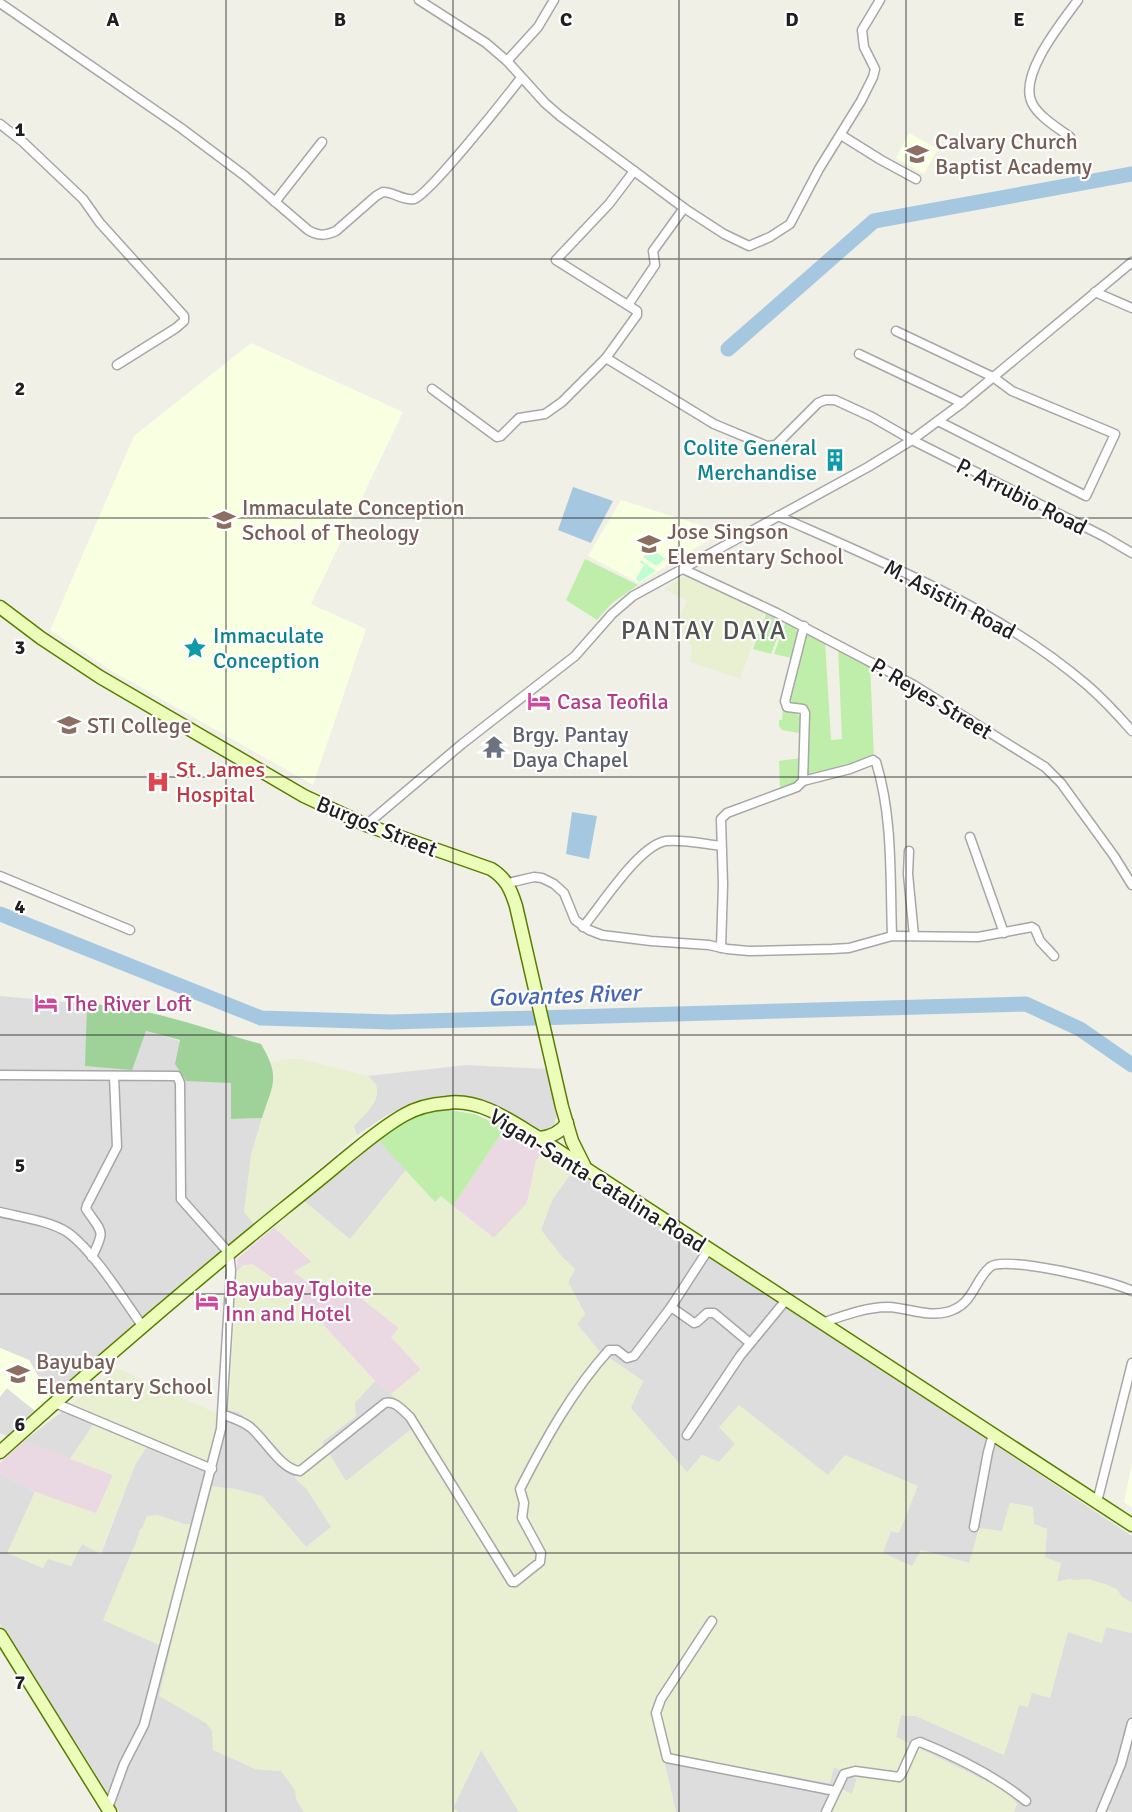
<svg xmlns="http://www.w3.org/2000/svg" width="1132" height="1812" viewBox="0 0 1132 1812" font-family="Signika,sans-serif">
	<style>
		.residential { fill: #dedddd }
		.industrial { fill: #ead8e3 }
		.education { fill: #f9ffe1 }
		.farmland { fill: #e8f0d1 }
		.grass { fill: #bfedaa }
		.forest { fill: #9fd299 }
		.park { fill: #c2fcd2 }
		.water { fill: #a5c8e0 }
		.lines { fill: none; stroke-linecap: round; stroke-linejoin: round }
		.river { stroke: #a5c8e0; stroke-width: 15 }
		.street-casing { stroke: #a7a7a7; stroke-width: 11 }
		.secondary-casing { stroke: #597e00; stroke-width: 15 }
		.street { stroke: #fff; stroke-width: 8 }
		.secondary { stroke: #ecfcb9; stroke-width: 12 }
		.grid { fill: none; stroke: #202020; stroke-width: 1.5; stroke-opacity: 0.55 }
		.labels { text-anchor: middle; stroke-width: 4.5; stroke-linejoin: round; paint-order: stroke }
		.education-label { font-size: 22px; fill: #785e54; stroke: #fff; text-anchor: start }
		.culture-label { font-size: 22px; fill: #0d838f; stroke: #fff; text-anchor: end }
		.street-label { font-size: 22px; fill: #202020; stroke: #fff }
		.hotel-label { font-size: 22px; fill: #b23c85; stroke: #fff; text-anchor: start }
		.worship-label { font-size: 22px; fill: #5b616d; stroke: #fff; text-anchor: start }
		.health-label { font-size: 22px; fill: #be3a42; stroke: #fff; text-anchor: start }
		.water-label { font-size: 24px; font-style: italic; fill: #4769b5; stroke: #fff }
		.quarter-label { font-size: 26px; letter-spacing: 1.5px; fill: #535353; stroke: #fff }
		.grid-label { font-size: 20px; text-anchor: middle; font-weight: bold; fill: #202020; stroke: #fff; stroke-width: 4.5; stroke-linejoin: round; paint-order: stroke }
	</style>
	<rect width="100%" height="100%" fill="#f1f0e6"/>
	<g class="residential">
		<polygon points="0,996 87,1004 86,1066 146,1031 180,1041 231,1083 231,1119 262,1118 251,1155 255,1225 52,1401 29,1360 0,1348"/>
		<polygon points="466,1065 547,1069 559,1109 554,1125 547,1129 538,1129 476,1098 438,1096 414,1103 387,1115 357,1135 353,1127 368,1111 375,1101 377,1093 376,1085 368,1076"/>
		<polygon points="377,1139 406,1170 350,1240 304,1201 343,1165"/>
		<polygon points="574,1169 791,1309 1132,1536 1132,1603 1122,1597 1070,1579 1057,1582 1045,1557 1047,1529 1034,1524 1032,1507 1010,1503 1002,1531 969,1563 921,1550 913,1567 882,1553 891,1531 898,1533 801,1456 735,1444 719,1462 702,1455 687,1473 630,1408 643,1381 599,1351 577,1324 585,1314 568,1282 575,1269 562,1257 541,1230 552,1200"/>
		<polygon points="375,1381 391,1394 418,1424 346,1482 322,1442 356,1416 354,1403"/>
		<polygon points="6,1388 39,1414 12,1438 0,1433 0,1397"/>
		<polygon points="72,1404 99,1416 70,1459 24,1441"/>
		<polygon points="230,1410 239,1412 278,1448 297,1480 306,1488 332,1527 306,1547 262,1496 201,1526 184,1524 157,1515 140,1530 134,1551 171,1650 190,1713 206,1723 242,1762 255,1769 281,1771 290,1781 296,1790 296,1799 304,1812 119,1812 83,1753 32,1677 0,1624 0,1473 35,1492 8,1553 43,1568 47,1558 71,1566 82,1543 101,1554 135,1465 151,1440 218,1418"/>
		<polygon points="1106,1627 1132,1633 1132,1812 1113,1812 1106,1810 1105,1812 1014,1812 1017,1803 1002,1789 896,1737 901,1715 916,1716 1004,1755 1019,1705 1032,1692 1050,1697 1068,1631 1101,1643"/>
		<polygon points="481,1750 519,1812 458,1812 453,1808"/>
		<polygon points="662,1752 829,1783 833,1766 857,1778 852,1794 842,1790 832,1812 676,1812"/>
	</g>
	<g class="industrial">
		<polygon points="505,1128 545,1150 536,1161 527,1203 494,1238 453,1206"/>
		<polygon points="274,1227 312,1262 295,1271 331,1296 344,1285 399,1328 392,1337 421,1370 391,1394 375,1381 294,1293 244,1265 237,1271 237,1259"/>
		<polygon points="24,1441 113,1475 96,1514 35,1492 0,1473 0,1463"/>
	</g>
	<g class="education">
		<polygon points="909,133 938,149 924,174 896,158"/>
		<polygon points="251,343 403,412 311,604 366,629 313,785 112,671 50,630 134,436"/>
		<polygon points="621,500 722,532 639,583 588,556"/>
		<polygon points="0,1348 29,1360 52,1401 39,1414 7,1388 0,1397"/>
		<polygon points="1132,1463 1132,1508 1124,1502"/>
	</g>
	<g class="farmland">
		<polygon points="691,576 765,610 740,679 690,662 692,648 688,641 673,632 687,601 664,589 682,577"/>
		<polygon points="286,1059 301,1059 368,1076 376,1084 377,1093 375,1101 368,1111 354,1126 357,1135 255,1225 244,1212 251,1155 275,1077 271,1062"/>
		<polygon points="545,1150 574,1169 552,1200 541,1230 562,1257 575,1269 568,1282 585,1314 577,1324 599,1351 643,1381 631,1408 687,1472 702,1455 719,1462 735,1444 719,1427 739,1405 828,1475 845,1455 918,1486 899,1533 891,1531 883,1553 912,1566 921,1550 969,1563 979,1528 1002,1531 1010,1503 1033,1507 1034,1524 1047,1529 1045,1557 1061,1563 1057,1581 1088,1579 1105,1584 1117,1589 1122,1597 1132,1603 1132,1633 1106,1627 1102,1643 1068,1632 1050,1698 1032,1693 1028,1707 1019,1705 1004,1755 916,1716 901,1715 896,1737 1002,1789 1017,1803 1014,1812 832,1812 842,1789 852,1794 857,1779 834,1767 830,1783 662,1752 676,1812 519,1812 481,1750 453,1808 458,1812 304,1812 296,1799 295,1790 281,1771 255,1769 213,1750 212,1731 206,1723 159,1696 170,1650 103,1620 147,1516 157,1515 184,1524 201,1526 210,1486 236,1489 262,1496 306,1547 331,1527 306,1488 297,1480 278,1448 239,1412 230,1410 218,1418 209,1464 151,1440 135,1465 100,1554 82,1544 71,1566 48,1559 43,1568 7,1553 35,1492 96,1513 113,1475 70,1459 99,1417 72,1404 117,1368 218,1414 229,1405 237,1271 244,1265 253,1264 294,1293 375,1381 355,1403 356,1416 322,1442 346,1481 418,1424 391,1394 421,1369 391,1337 399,1328 344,1285 331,1297 313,1287 294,1272 312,1261 274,1227 304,1201 350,1239 406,1170 435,1202 440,1196 494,1238 527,1203 536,1161"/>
	</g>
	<g class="grass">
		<polygon points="585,559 638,585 612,603 597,620 566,600"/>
		<polygon points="766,614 783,623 771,654 753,649"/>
		<polygon points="786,621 792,624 798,633 791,658 774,654"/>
		<polygon points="807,631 825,640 831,740 842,739 838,646 870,663 874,758 808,776 807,707 790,704 789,702"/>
		<polygon points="783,707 800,716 802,732 799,733 782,730 779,726 779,720 782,720"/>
		<polygon points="800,758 800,780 780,788 779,761"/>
		<path d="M442 1109 474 1114 505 1128 453 1206 441 1196 435 1202 377 1139C393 1121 419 1114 442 1109Z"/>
	</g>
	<path class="forest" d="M87 1004C147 1006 204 1029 261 1044 281 1078 273 1083 262 1118L231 1119V1083L186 1081 175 1064 180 1040 146 1031 132 1070 85 1066Z"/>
	<g class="park">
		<polygon points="651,548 665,559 656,566 643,557"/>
		<polygon points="641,560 656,571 639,582 636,579 644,565 640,562"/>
	</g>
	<g class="water">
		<polygon points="573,487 613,501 591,543 558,530"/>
		<polygon points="572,812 597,816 589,859 566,854"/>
	</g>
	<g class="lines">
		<g class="river">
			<polyline points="728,349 874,221 1132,174"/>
			<polyline points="0,914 261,1018 391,1022 1026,1004 1080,1029 1132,1065"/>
		</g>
		<g class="street-casing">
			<g id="street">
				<polyline points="419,0 486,43 507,61 545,103 560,116 684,208 724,234 749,246 770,237 790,224 819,169 861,101 873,77 875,69 864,47 862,30 880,0"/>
				<path d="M0 3 181 128 245 176 308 230C318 236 325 236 336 231L376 196 383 192C394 192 403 201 414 199 428 196 507 96 521 78"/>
				<polyline points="507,61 538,27 554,0"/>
				<polyline points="0,124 23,142 83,199 100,223 184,316 184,321 176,328 117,365"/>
				<polyline points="841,135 881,160 916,179"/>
				<path d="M1070 137C1058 128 1039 117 1032 103 1018 75 1062 22 1078 0"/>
				<polyline points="275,202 322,142"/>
				<polyline points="1095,292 1132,308"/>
				<polyline points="628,305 655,265 653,251 684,208"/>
				<polyline points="896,331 993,377 1012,391 1115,434 1086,496 938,421"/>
				<polyline points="859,354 962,403"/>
				<polyline points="606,358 714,424 767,446 776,445 818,403 825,400 835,400 872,417 912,440 1103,536 1132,553"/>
				<polyline points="432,389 497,437 501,436 519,418 545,414 562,402 606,358 637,315 637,311 556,260 609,204 634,171"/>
				<path d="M778 516C885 563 997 608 1087 685 1103 699 1118 715 1132 731"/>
				<polyline points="683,569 777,613 912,684 1045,767 1061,783 1114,856 1132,885"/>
				<path d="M803 781 850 769 873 760 876 762C893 817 890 878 892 936"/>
				<polyline points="366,825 462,744 575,656 612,614 633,596 868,467 912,440 962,403 1132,262"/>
				<polyline points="970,837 1004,933"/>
				<polyline points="909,851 908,874 914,936"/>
				<polyline points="0,876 130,930"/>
				<polyline points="508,883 534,877 542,878 554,884 564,893 575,920 589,930 602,935 651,941 709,945 727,949 749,951 832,949 849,948 892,936 978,937 1032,927 1035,929 1040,941 1054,956"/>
				<path d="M583 927C601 906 639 845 666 841 683 839 704 844 721 846"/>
				<polyline points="721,948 723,885 721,819 727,813 797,787 803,781 805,713 803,709 787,707 785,701 804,626"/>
				<polyline points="0,1075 177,1076 180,1083 181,1199 229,1253 231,1270 221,1429 144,1725 124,1764 108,1808"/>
				<path d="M0 1212C20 1217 50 1221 67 1232 93 1250 124 1300 143 1327"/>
				<path d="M92 1257C106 1229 102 1233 86 1209L87 1205 117 1147 114 1076"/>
				<polyline points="671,1307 694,1323 697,1322 707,1313 714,1313 750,1343"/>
				<path d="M822 1323C842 1316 866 1307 888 1307 908 1308 927 1317 947 1312 974 1305 973 1282 990 1267 1005 1255 1114 1281 1132 1291"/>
				<polyline points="55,1403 212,1469"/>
				<path d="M224 1415C233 1418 242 1421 250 1427 265 1439 281 1470 300 1471L385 1403C395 1400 403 1411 410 1417L512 1582H515L540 1562 541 1553 522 1518 524 1503 520 1489C545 1440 572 1391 609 1350H617L627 1358 634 1356 671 1307 708 1250"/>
				<polyline points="687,1435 740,1356 786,1300"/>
				<polyline points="1097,1502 1132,1363"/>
				<polyline points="974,1527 988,1452 993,1434"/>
				<polyline points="712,1621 661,1699 656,1713 667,1758 835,1791"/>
				<path d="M826 1812 844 1774 855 1771 899 1777 902 1773 915 1744 920 1742C957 1757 995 1776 1026 1801"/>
				<polyline points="1101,1812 1121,1764 1132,1723"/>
			</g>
		</g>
		<g class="secondary-casing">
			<g id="secondary">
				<path d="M0 607 41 638 100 677 304 796 366 825 491 869C506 878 511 890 516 906L562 1107 572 1141 584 1165"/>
				<path d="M539 1138C551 1137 560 1133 567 1123"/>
				<path d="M0 1452C92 1369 186 1288 282 1210 302 1194 322 1178 342 1161 362 1145 381 1128 404 1115 416 1108 433 1104 447 1103 480 1098 512 1122 539 1138L1132 1525"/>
				<polyline points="0,1635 110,1812"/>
			</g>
		</g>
		<use href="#street" class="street"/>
		<use href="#secondary" class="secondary"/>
	</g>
	<path class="grid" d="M226 0V1812M453 0V1812M679 0V1812M906 0V1812M0 259H1132M0 518H1132M0 777H1132M0 1035H1132M0 1294H1132M0 1553H1132"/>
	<defs>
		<g id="school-bare" transform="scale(1.8)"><path d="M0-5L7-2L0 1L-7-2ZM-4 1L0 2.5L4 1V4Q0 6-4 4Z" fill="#8d6e63" stroke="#fff" stroke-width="2.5" paint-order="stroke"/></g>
		<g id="building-bare" transform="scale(1.8)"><path d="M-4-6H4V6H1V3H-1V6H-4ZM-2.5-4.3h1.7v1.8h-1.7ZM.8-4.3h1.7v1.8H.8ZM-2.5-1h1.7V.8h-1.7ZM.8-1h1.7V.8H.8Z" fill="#0f9aa8" stroke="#fff" stroke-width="2.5" paint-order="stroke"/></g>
		<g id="university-bare" transform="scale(1.8)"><path d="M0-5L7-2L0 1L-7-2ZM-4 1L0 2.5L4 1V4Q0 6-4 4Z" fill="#8d6e63" stroke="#fff" stroke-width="2.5" paint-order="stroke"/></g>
		<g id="sight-bare" transform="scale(1.8)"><path d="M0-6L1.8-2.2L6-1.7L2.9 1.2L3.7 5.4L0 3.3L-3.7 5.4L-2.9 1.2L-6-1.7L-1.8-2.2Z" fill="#0f9aa8" stroke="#fff" stroke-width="2.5" paint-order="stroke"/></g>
		<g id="hotel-bare" transform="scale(1.8)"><path d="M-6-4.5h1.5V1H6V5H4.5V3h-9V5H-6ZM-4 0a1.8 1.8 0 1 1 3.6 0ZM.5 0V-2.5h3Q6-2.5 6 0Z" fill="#d1479c" stroke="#fff" stroke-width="2.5" paint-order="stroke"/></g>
		<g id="temple-bare" transform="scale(1.8)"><path d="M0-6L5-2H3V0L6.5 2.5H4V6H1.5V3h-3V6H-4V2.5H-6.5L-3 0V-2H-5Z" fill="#6b7280" stroke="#fff" stroke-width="2.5" paint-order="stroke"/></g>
		<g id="hospital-bare" transform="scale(1.8)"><path d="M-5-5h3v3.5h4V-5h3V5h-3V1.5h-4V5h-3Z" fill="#e0444e" stroke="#fff" stroke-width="2.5" paint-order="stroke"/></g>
	</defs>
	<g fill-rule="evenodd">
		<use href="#school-bare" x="917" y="154"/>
		<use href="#building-bare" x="835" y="460"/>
		<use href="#university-bare" x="224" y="520"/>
		<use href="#school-bare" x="649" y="544"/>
		<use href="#sight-bare" x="195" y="648"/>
		<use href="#hotel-bare" x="539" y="701"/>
		<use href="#university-bare" x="69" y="725"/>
		<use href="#temple-bare" x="494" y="747"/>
		<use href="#hospital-bare" x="158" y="782"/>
		<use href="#hotel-bare" x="46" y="1003"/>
		<use href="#hotel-bare" x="207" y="1301"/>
		<use href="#school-bare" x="18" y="1374"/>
	</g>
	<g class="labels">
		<g class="education-label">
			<text x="935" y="149">Calvary Church<tspan x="935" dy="25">Baptist Academy</tspan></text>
			<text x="242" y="515">Immaculate Conception<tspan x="242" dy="25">School of Theology</tspan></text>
			<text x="667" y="539">Jose Singson<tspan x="667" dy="25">Elementary School</tspan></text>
			<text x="87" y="733">STI College</text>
			<text x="36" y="1369">Bayubay<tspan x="36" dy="25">Elementary School</tspan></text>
		</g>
		<g class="culture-label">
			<text x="817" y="455">Colite General<tspan x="817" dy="25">Merchandise</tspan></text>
			<text x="213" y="643" text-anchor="start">Immaculate<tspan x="213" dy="25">Conception</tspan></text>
		</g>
		<g class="street-label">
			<text transform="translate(1022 496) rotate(27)" y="8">P. Arrubio Road</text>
			<text transform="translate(950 599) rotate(28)" y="8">M. Asistin Road</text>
			<text transform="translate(932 698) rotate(31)" y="8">P. Reyes Street</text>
			<text transform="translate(377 826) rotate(22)" y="8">Burgos Street</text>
			<text transform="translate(598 1180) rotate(32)" y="8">Vigan-Santa Catalina Road</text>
		</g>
		<g class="hotel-label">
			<text x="557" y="709">Casa Teofila</text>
			<text x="64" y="1011">The River Loft</text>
			<text x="225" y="1296">Bayubay Tgloite<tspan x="225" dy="25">Inn and Hotel</tspan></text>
		</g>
		<g class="worship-label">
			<text x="512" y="742">Brgy. Pantay<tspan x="512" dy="25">Daya Chapel</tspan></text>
		</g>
		<g class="health-label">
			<text x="176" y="777">St. James<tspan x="176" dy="25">Hospital</tspan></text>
		</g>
		<g class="water-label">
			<text transform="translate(564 995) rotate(-2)" y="8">Govantes River</text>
		</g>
		<g class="quarter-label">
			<text x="704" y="639">PANTAY DAYA</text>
		</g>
	</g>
	<g class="grid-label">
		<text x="113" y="26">A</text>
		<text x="340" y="26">B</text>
		<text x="566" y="26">C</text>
		<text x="792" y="26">D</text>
		<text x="1019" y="26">E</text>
		<text x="20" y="136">1</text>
		<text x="20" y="395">2</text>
		<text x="20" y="654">3</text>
		<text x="20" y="913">4</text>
		<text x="20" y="1172">5</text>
		<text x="20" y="1431">6</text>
		<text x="20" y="1689">7</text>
	</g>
</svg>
